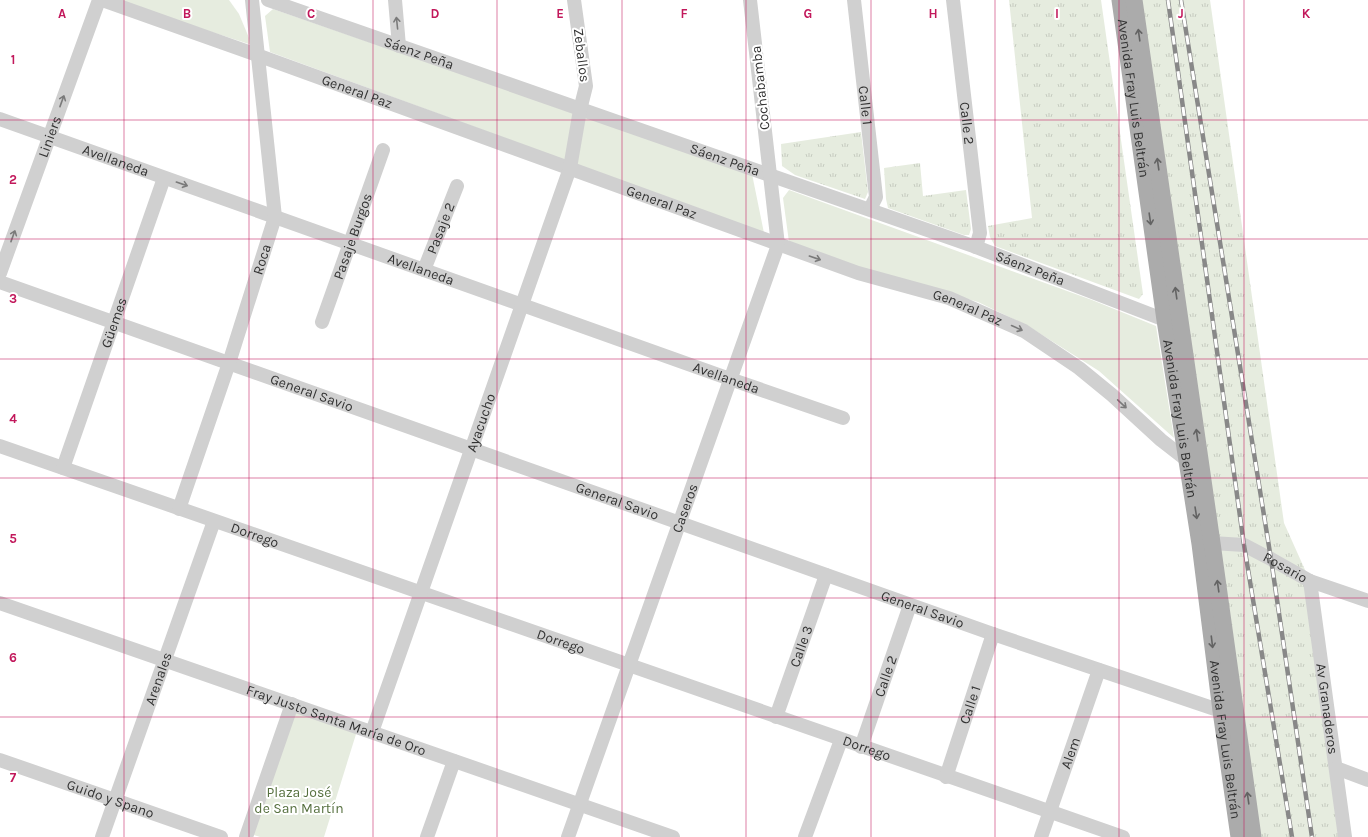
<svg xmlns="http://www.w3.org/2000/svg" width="1368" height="837" viewBox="0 0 1368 837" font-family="Karla,sans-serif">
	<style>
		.grass { fill: url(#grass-tufts) }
		.green { fill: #e6ecdf }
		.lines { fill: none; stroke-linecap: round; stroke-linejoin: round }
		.minor { stroke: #d0d0d0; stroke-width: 14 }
		.major { stroke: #ababab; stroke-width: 17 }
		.rail-casing { stroke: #888; stroke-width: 4.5 }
		.rail { stroke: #fff; stroke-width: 3; stroke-dasharray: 9; stroke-linecap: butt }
		.oneway { stroke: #7a7a7a }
		.oneway2 { stroke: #636363 }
		.grid { fill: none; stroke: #c2185b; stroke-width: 1; stroke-opacity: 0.55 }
		.labels { text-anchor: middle; stroke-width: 4; stroke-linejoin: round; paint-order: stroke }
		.street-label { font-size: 14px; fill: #333; stroke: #fff }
		.park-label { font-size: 14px; fill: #56703f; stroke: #fff }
		.grid-label { font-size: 13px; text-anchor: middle; font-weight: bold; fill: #c2185b; stroke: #fff; stroke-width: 4; stroke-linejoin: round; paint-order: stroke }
	</style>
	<defs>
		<pattern id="grass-tufts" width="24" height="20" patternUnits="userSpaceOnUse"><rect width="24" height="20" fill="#e6ecdf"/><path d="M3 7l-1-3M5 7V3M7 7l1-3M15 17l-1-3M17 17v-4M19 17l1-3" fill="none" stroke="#c6cbc0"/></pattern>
	</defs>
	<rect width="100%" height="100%" fill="#fff"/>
	<g class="grass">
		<polygon points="1009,0 1101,0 1143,294 1139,299 995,246 990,237 988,226 1032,218"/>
		<polygon points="1134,0 1210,0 1284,523 1310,581 1345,837 1253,837"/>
		<polygon points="861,132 868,192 865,199 795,175 782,166 781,144"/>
		<polygon points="920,163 923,196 966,190 971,229 969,235 964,235 888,208 886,199 884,168"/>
	</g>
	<g class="green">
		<polygon points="113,0 229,0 239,14 252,45"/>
		<polygon points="273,9 752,174 764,233 270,52 265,16"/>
		<polygon points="789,190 1092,300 1156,326 1174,438 1099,371 1028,326 978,302 851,265 789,242 783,198"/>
		<polygon points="292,709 357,731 324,837 260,837 251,834"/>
	</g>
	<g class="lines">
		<g class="minor">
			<path id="s1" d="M102 0 257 55 858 273 949 298 1024 331 1079 368 1112 395 1161 440 1188 461"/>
			<path id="s2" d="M268 0 976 247 1165 320H1174"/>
			<polyline points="395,0 399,46"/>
			<path id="s3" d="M854 0 876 197 870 209"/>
			<path id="s4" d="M953 0 980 233 976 247"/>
			<path id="s5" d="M0 119 730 379 843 418"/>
			<path id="s6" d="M424 270 457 186"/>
			<path id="s7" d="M0 273 99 0"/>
			<path id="s8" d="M0 282 993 634 1221 711 1231 710"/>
			<path id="s9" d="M322 322 383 150"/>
			<path id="s10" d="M0 446 1123 837"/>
			<path id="s11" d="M63 468 164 178"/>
			<path id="s12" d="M179 509 229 363 275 217 252 0"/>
			<path id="s13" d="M1203 544 1212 543 1244 545 1271 559 1310 581 1368 601"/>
			<path id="s14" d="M1310 581 1345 837"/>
			<path id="s15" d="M0 603 673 837"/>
			<path id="s16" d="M776 717 826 575"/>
			<path id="s17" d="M372 732 570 168 580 110 586 86 574 0"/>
			<path id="s18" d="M861 747 910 605"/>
			<path id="s19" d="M0 760 221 837"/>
			<polyline points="1336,768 1368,780"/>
			<path id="s20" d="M946 777 993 634"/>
			<path id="s21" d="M102 837 214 521"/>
			<polyline points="246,837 292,704"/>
			<polyline points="427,837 454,761"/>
			<path id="s22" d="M568 837 778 245 750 0"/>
			<polyline points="805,837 841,740"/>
			<path id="s23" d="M1041 837 1099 670"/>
		</g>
		<g class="major">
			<path id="s24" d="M1120 0 1165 320 1200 544 1221 711 1239 837"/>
			<polyline points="1134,0 1212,543 1253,837"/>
		</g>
		<g class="rail-casing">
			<g id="rail">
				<polyline points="1168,0 1244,545 1292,837"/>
				<polyline points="1181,0 1271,559 1312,837"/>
			</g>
		</g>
		<use href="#rail" class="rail"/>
	</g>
	<defs><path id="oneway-shaft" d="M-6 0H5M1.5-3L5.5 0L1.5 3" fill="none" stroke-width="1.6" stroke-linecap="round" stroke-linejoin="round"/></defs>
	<g class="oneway">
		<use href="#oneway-shaft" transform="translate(397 23) rotate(-96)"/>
		<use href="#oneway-shaft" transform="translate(62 101) rotate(-70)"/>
		<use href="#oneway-shaft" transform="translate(182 184) rotate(19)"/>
		<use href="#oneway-shaft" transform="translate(13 236) rotate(-70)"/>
		<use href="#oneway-shaft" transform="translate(815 258) rotate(19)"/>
		<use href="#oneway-shaft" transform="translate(1017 328) rotate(24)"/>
		<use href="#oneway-shaft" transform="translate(1122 404) rotate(43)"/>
	</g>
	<g class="oneway2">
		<use href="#oneway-shaft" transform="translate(1139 35) rotate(-98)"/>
		<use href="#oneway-shaft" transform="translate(1158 164) rotate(-98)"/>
		<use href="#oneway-shaft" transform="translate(1150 219) rotate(82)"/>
		<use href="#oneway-shaft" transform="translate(1176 293) rotate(-98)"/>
		<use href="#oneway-shaft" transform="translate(1197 435) rotate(-98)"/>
		<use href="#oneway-shaft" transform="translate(1196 513) rotate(81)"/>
		<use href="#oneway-shaft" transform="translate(1218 586) rotate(-98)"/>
		<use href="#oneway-shaft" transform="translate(1212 642) rotate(83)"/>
		<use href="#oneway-shaft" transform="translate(1248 798) rotate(-98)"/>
	</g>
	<path class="grid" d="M124 0V837M249 0V837M373 0V837M497 0V837M622 0V837M746 0V837M871 0V837M995 0V837M1119 0V837M1244 0V837M0 120H1368M0 239H1368M0 359H1368M0 478H1368M0 598H1368M0 717H1368"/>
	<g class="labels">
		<g class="street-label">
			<text dy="5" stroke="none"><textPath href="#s2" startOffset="160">Sáenz Peña</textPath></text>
			<text transform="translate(582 55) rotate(83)" y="5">Zeballos</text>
			<text transform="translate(760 88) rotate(-96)" y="5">Cochabamba</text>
			<text dy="5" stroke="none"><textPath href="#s1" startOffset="271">General Paz</textPath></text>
			<text dy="5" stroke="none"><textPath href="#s24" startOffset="99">Avenida Fray Luis Beltrán</textPath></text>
			<text dy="5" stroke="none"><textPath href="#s3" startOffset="106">Calle 1</textPath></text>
			<text dy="5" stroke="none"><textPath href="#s4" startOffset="124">Calle 2</textPath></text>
			<text dy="5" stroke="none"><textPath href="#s7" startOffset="145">Liniers</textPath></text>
			<text dy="5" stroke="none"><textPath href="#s2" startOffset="484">Sáenz Peña</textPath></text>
			<text dy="5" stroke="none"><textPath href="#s5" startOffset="123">Avellaneda</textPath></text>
			<text dy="5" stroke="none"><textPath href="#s1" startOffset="595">General Paz</textPath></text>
			<text dy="5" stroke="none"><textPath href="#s6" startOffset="45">Pasaje 2</textPath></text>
			<text dy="5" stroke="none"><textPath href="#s9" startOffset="91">Pasaje Burgos</textPath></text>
			<text dy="5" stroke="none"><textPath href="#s12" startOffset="263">Roca</textPath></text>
			<text dy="5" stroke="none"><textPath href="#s2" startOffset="808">Sáenz Peña</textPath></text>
			<text dy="5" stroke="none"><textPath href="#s5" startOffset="447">Avellaneda</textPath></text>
			<text dy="5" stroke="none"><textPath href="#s1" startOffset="919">General Paz</textPath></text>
			<text dy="5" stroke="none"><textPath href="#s11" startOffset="154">Güemes</textPath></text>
			<text dy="5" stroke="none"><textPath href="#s5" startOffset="771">Avellaneda</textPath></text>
			<text dy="5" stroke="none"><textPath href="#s8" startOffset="331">General Savio</textPath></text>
			<text dy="5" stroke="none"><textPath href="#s24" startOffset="423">Avenida Fray Luis Beltrán</textPath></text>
			<text dy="5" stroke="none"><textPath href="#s17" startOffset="328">Ayacucho</textPath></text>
			<text dy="5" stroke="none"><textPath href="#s8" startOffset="655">General Savio</textPath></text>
			<text dy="5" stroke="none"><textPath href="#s22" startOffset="349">Caseros</textPath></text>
			<text dy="5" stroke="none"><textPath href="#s10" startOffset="270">Dorrego</textPath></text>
			<text dy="5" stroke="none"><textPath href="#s13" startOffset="88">Rosario</textPath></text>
			<text dy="5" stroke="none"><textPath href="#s8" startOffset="979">General Savio</textPath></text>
			<text dy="5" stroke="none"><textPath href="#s10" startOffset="594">Dorrego</textPath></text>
			<text dy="5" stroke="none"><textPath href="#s16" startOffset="75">Calle 3</textPath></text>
			<text dy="5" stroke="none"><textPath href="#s18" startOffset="75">Calle 2</textPath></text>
			<text dy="5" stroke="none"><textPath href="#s21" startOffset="168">Arenales</textPath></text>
			<text dy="5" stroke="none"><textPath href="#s20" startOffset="76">Calle 1</textPath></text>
			<text dy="5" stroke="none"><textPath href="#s14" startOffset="129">Av Granaderos</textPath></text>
			<text dy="5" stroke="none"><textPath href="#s15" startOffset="356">Fray Justo Santa María de Oro</textPath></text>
			<text dy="5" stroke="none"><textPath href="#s24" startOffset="747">Avenida Fray Luis Beltrán</textPath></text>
			<text dy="5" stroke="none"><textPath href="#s10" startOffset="918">Dorrego</textPath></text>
			<text dy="5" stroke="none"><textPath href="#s23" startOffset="89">Alem</textPath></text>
			<text dy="5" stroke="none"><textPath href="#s19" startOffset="117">Guido y Spano</textPath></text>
		</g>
		<g class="park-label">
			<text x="299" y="797">Plaza José<tspan x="299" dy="16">de San Martín</tspan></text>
		</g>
	</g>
	<g class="grid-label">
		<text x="62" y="18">A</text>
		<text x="187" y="18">B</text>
		<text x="311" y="18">C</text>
		<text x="435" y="18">D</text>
		<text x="560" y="18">E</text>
		<text x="684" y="18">F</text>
		<text x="808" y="18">G</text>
		<text x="933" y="18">H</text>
		<text x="1057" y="18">I</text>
		<text x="1181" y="18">J</text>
		<text x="1306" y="18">K</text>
		<text x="13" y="64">1</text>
		<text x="13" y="184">2</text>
		<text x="13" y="303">3</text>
		<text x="13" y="423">4</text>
		<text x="13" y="543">5</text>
		<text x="13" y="662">6</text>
		<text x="13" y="782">7</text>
	</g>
</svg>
